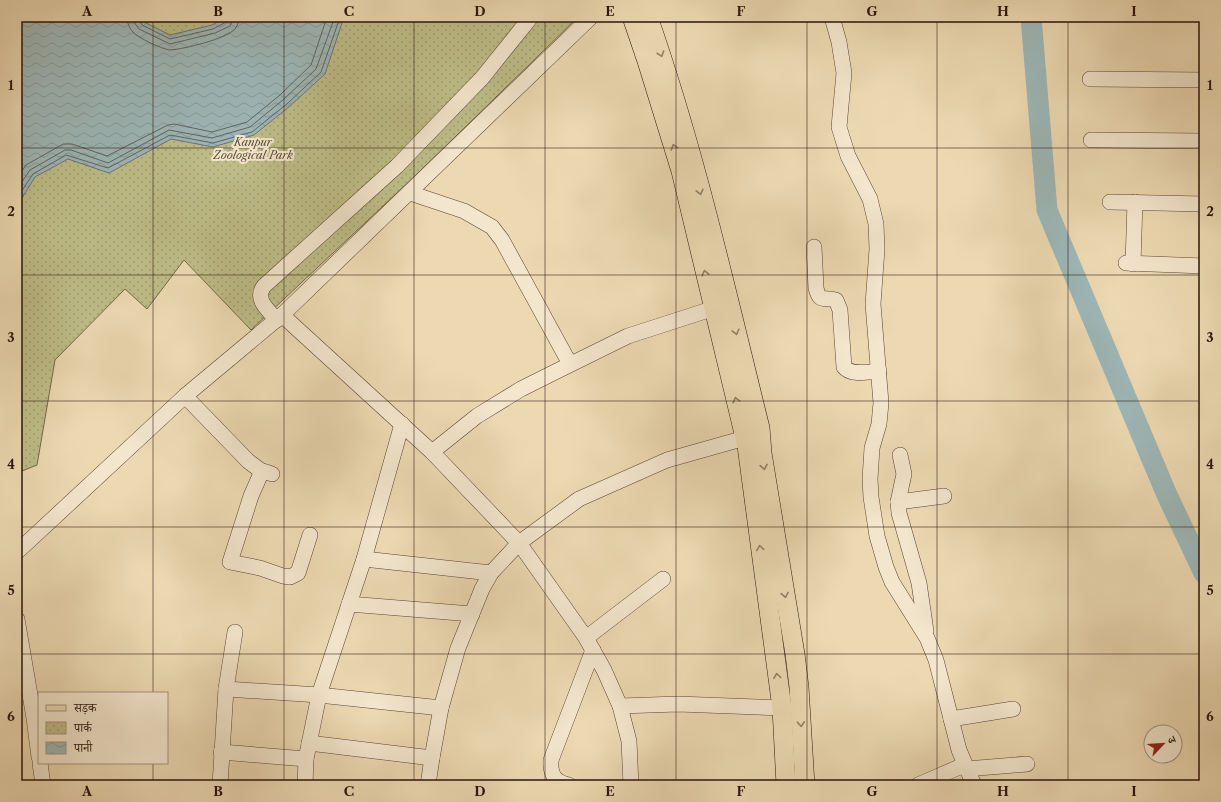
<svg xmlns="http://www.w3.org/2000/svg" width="1221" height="802" viewBox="0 0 1221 802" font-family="'Libre Caslon Text','Noto Serif Devanagari',serif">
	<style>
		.park { fill: url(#park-dots); stroke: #74684a }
		.water { fill: url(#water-waves); stroke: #6f7572 }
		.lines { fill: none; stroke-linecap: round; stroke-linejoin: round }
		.shore { stroke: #636561; stroke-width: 1 }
		.river { stroke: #9db7b7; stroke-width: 21 }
		.minor-casing { stroke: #5a4435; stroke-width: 16 }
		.major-casing { stroke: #29130b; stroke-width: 20 }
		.minor { stroke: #f3e6cd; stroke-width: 15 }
		.major { stroke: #ecd9b2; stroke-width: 19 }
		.oneway { stroke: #948067 }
		.grid { fill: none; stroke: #29130b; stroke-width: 1; stroke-opacity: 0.55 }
		.labels { text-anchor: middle; stroke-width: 4; stroke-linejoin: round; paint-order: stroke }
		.park-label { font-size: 11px; font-style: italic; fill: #5d4e37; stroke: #f3e6cd }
		.neatline { fill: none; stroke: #29130b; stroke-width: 1.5 }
		.grid-label { font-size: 13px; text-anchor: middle; font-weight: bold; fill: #29130b }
	</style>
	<defs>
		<pattern id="park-dots" width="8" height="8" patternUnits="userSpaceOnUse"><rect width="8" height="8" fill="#bebd88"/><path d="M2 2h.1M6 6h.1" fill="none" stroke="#a3a274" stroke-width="1.8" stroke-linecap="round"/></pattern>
		<pattern id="water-waves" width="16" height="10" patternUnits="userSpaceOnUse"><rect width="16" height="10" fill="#9db7b7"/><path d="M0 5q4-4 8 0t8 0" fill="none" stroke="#879c9c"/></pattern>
	</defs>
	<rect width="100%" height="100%" fill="#ecd9b2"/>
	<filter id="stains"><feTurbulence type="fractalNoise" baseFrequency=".005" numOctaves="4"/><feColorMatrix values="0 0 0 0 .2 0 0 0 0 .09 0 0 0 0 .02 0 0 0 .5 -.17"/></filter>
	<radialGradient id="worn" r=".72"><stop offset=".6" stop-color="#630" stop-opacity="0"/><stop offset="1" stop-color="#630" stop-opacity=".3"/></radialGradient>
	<polygon class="park" points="17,17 578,17 416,175 251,330 184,260 147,309 125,289 55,360 37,465 17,473"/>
	<polygon class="water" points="17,17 141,17 144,22 170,35 212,25 227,17 342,17 342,23 325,74 290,106 254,135 213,147 171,139 109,173 68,159 35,177 17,206"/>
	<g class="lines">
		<g class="shore">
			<path d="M127 17C127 22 129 28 133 32 138 38 162 49 170 50 184 49 226 39 235 29 238 25 239 21 239 17"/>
			<polyline points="133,17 134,22 139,29 170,44 215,33 230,26 232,22 233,17"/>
			<polyline points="138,17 142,25 170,39 213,29 226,22 228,17"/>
			<polyline points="17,178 26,165 63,144 72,144 107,156 168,125 174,124 212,132 247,122 280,95 311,65 327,17"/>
			<polyline points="17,189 30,170 65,150 71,150 108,163 169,130 212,138 250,127 284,99 316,69 333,22 333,17"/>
			<polyline points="17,198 33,174 66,155 108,168 170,135 213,143 252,132 288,103 321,72 338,23 338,17"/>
		</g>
		<polyline class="river" points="1031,17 1047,210 1167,495 1204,573"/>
		<g class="minor-casing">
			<g id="minor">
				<polyline points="832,17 839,42 844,73 839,127 848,156 870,199 876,224 877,249 873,304 881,403 879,424 872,448 870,479 871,497 877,536 886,567 892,582 927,638 936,660 959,750 974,785"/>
				<polyline points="1090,79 1204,80"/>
				<polyline points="1091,140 1204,141"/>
				<polyline points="410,193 464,211 492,227 502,240 570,364"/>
				<polyline points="1110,202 1204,204"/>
				<path d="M814 247 816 288C820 304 824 296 836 300L840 310 844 367C851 376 868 372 879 371"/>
				<polyline points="1126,263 1204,266"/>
				<polyline points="1133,264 1135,202"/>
				<polyline points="282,315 432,452 519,543 586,638 604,670 620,706 629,741 631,785"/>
				<path d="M277 320C268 310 254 299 264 286L397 166 482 78 531 17"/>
				<polyline points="185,396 248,461 260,470 272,474"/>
				<polyline points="432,452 477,416 521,389 557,371 628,336 724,305"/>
				<polyline points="900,455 904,474 898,502 899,513 919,583 926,631"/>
				<polyline points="262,471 251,496 230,562 260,568 283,576 290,577 298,573 310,535"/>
				<polyline points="898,502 944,496"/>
				<polyline points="17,552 185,396 282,315 591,17"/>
				<polyline points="364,559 491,573"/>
				<polyline points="349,604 472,614"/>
				<polyline points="17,619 34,718 39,757"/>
				<polyline points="586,638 663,579"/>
				<polyline points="226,689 319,695 441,708"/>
				<polyline points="620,706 678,704 782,708"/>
				<polyline points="951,719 1013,709"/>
				<polyline points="309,743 432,758"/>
				<polyline points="221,752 306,759"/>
				<polyline points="40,763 43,785"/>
				<polyline points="966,769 1027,764"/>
				<polyline points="220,785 226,689 235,632"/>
				<polyline points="305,785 306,759 319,695 364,559 402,424"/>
				<polyline points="428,785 432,758 441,708 458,648 482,589 491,573 519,543 579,499 667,460 745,438 755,436"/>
				<path d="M569 785C554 782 550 774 551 760L593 650"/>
				<polyline points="918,785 964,765"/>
			</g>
		</g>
		<g class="major-casing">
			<g id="major">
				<polyline points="632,17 647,61 681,171 747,446 782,708 786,785"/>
				<path d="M648 17C695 151 726 291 760 428L762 453 795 654 799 687 805 785"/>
			</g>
		</g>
		<use href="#minor" class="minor"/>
		<use href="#major" class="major"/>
	</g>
	<defs><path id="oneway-chevron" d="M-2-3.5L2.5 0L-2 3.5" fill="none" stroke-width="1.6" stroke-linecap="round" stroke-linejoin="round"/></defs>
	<g class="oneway">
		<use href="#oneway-chevron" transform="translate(661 54) rotate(71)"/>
		<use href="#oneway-chevron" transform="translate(674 147) rotate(-107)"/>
		<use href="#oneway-chevron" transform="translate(700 192) rotate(76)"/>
		<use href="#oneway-chevron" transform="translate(705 273) rotate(-104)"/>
		<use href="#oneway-chevron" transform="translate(736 332) rotate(76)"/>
		<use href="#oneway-chevron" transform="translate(736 400) rotate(-104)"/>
		<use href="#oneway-chevron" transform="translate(764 467) rotate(80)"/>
		<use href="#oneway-chevron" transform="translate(760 548) rotate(-98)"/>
		<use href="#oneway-chevron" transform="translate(785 595) rotate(80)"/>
		<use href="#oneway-chevron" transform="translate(777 676) rotate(-98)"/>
		<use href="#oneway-chevron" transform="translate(801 724) rotate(87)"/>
	</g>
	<path class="grid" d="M153 17V693M284 17V785M414 17V785M545 17V785M676 17V785M807 17V785M937 17V785M1068 17V785M17 148H1204M17 275H1204M17 401H1204M17 527H1204M17 654H1204M153 763V785"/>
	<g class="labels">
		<g class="park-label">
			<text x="253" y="146">Kanpur<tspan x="253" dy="13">Zoological Park</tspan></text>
		</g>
	</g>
	<rect width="1221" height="802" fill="none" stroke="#ecd9b2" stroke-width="44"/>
	<rect x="38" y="692" width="130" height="72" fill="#f3e6cd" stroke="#a2927f"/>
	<rect x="46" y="705" width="20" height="6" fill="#ecd9b2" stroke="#a2927f"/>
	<text x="74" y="712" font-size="12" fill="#29130b">सड़क</text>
	<rect x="46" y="722" width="20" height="12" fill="url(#park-dots)" stroke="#a2927f"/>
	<text x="74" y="732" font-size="12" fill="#29130b">पार्क</text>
	<rect x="46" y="742" width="20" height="12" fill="url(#water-waves)" stroke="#a2927f"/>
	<text x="74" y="752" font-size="12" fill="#29130b">पानी</text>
	<g transform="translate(1163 744) rotate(65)"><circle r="19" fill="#f3e6cd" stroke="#a2927f"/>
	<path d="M0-3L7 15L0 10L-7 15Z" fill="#8f2418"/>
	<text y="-6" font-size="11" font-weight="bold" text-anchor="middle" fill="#29130b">उ</text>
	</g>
	<rect x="22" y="22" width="1177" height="758" class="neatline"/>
	<g class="grid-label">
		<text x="87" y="16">A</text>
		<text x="218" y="16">B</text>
		<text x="349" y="16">C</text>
		<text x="480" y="16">D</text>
		<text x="610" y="16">E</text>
		<text x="741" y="16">F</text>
		<text x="872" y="16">G</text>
		<text x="1003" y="16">H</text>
		<text x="1134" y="16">I</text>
		<text x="11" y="90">1</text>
		<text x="1210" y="90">1</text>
		<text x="11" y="216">2</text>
		<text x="1210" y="216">2</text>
		<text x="11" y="342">3</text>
		<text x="1210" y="342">3</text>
		<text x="11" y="469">4</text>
		<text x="1210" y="469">4</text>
		<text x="11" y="595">5</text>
		<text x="1210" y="595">5</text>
		<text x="11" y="721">6</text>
		<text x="1210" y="721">6</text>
		<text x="87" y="796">A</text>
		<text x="218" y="796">B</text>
		<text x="349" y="796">C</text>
		<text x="480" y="796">D</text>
		<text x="610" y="796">E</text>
		<text x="741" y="796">F</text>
		<text x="872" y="796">G</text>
		<text x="1003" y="796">H</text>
		<text x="1134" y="796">I</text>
	</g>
	<rect width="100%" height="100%" filter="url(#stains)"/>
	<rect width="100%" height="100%" fill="url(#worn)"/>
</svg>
